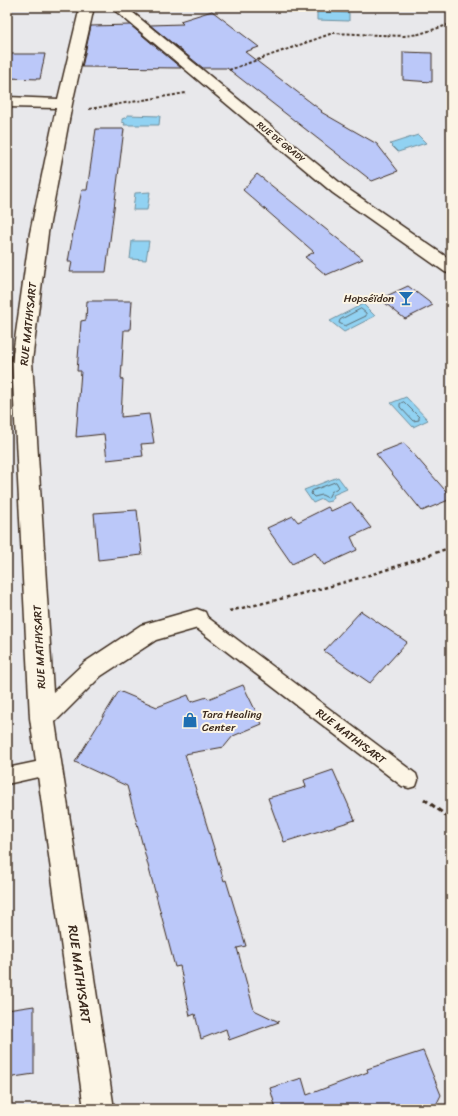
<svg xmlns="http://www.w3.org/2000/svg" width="458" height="1116" viewBox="0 0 458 1116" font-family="Sriracha,sans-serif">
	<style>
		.water { fill: #91d2f2; stroke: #6f8f9d }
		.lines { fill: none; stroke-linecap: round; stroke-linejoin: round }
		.shore { stroke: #5d6d73; stroke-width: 1 }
		.building { fill: #bbc8f9; stroke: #3b2a1e }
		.service-casing { stroke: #3b2a1e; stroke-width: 3 }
		.minor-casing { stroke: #3b2a1e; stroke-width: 3 }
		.path-far2 { stroke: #3b2a1e; stroke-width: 2; stroke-dasharray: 3 2; stroke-linecap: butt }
		.path-far1 { stroke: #3b2a1e; stroke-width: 2.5; stroke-dasharray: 3.5 3; stroke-linecap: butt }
		.path { stroke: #3b2a1e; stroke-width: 3; stroke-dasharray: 5 3.5; stroke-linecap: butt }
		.service { fill: #fcf5e5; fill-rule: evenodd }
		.minor { fill: #fcf5e5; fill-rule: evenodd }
		.labels { text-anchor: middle; stroke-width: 4; stroke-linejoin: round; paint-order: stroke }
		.far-street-label { font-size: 9px; fill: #3b2a1e; stroke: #fcf5e5 }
		.poi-label { font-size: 11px; fill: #3b2a1e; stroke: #fcf5e5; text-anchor: end }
		.street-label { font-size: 11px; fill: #3b2a1e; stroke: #fcf5e5 }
		.near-street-label { font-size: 13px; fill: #3b2a1e; stroke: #fcf5e5 }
	</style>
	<rect width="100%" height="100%" fill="#e8e8eb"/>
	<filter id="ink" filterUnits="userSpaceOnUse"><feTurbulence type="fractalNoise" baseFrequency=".025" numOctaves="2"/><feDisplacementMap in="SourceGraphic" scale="8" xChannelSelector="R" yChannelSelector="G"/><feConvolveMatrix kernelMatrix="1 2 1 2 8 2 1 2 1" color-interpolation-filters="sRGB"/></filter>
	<g filter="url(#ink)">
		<g class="water">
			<polygon points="317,11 349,13 349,21 317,20"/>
			<polygon points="127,115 160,116 159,125 124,125 125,123 122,122 122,119 127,117"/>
			<polygon points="418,135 426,143 398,152 390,144"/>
			<polygon points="150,192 147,210 133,210 135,193"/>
			<polygon points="132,241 149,241 146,260 130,259"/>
			<polygon points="363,304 375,316 344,332 330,321"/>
			<polygon points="406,397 428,420 413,427 391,403"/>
			<polygon points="338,477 347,489 333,495 334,497 331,501 326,502 322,499 313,503 304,490"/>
		</g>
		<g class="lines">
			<g class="shore">
				<polygon points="361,309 366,313 366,316 345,326 339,323 340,320"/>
				<polygon points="404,402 419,417 419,420 413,421 400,407 400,404"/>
				<polygon points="336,482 339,487 331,492 328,498 322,495 314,497 311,494 312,491"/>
			</g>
		</g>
		<g class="building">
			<polygon points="212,11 259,47 245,52 322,111 321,112 377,144 398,171 372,181 227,68 203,68 150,25 183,24 180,21"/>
			<polygon points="130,25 181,68 82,67 91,26"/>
			<polygon points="403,52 432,53 432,82 403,80"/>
			<polygon points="7,54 45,54 40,79 7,78"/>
			<polygon points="96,129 124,129 106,272 70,272 72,262 68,262 74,227 82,190 87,190"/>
			<polygon points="257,174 363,259 326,275 305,257 314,252 243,190"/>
			<polygon points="408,286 433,305 405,319 380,299"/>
			<polygon points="87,301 132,301 130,330 124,330 121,379 123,379 121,417 149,414 154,443 141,444 143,456 107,460 104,434 76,437 81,371 77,371 81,321 86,320"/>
			<polygon points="404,443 451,497 451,499 422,511 376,454"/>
			<polygon points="351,502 371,528 351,537 357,550 324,565 315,553 292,564 267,528 293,516 298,522 328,507 331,511"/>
			<polygon points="137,510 142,555 98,560 94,513"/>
			<polygon points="361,611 407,642 370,683 324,651"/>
			<polygon points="243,685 262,724 233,736 224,747 185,754 224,881 226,880 246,946 237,948 254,1010 279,1022 229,1040 226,1029 201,1039 195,1014 190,1016 180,966 175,967 127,786 75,762 119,691 157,707 188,695 191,702 207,697 208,699"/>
			<polygon points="333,770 355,820 284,842 268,798 306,787 304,780"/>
			<polygon points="34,1006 34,1074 7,1078 7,1010"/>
			<polygon points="423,1051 441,1095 434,1109 276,1109 270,1088 302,1078 307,1095 368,1072 367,1069"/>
		</g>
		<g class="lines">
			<g class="service-casing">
				<g id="service">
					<polygon points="197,612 203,614 416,774 418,780 416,786 409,788 402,786 191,624 189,619 191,614"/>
					<polygon points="50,759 56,761 59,767 56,773 7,784 7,768"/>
				</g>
			</g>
			<g class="minor-casing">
				<g id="minor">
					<polygon points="80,7 94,7 72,104 48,233 32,361 53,692 85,662 141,625 197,609 205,612 208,619 205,626 156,640 101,676 55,722 114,1109 84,1109 30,718 12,361 30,233 56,108 7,107 7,97 58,99"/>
					<polygon points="111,7 126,7 345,187 451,260 451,274 445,272 333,193"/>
				</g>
			</g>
			<g class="path-far2">
				<polyline points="229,70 333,33 404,36 419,34 451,24"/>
				<polyline points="89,109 186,93"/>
			</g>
			<path class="path-far1" d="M229 611C304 594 379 575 451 547"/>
			<polyline class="path" points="424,799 451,819"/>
			<use href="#service" class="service"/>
			<use href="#minor" class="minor"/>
		</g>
	</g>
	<defs>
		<g id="bar-bare" transform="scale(1.2)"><path d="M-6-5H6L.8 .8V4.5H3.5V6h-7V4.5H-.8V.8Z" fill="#1f6fb2" stroke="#fcf5e5" stroke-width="2.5" paint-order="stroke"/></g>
		<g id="shop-bare" transform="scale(1.2)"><path d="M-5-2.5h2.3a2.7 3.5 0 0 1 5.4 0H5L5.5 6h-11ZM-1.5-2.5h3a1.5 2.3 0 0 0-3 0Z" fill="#1f6fb2" stroke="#fcf5e5" stroke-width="2.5" paint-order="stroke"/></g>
	</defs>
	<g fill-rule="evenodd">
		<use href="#bar-bare" x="406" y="298"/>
		<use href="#shop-bare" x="190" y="720"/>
	</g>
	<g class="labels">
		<g class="far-street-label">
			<text transform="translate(281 142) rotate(39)" y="3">RUE DE GRADY</text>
		</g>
		<g class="poi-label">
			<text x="394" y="302">Hopséïdon</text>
			<text x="202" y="718" text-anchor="start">Tara Healing<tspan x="202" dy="13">Center</tspan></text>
		</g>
		<g class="street-label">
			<text transform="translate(28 324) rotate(-84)" y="4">RUE MATHYSART</text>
			<text transform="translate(39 647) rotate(-93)" y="4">RUE MATHYSART</text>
			<text transform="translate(351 736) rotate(37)" y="4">RUE MATHYSART</text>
		</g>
		<g class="near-street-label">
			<text transform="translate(80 974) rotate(82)" y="5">RUE MATHYSART</text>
		</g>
	</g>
	<rect width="458" height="1116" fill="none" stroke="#fcf5e5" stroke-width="24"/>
	<rect x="12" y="12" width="434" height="1092" fill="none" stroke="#3b2a1e" stroke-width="1.5" filter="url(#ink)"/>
</svg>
